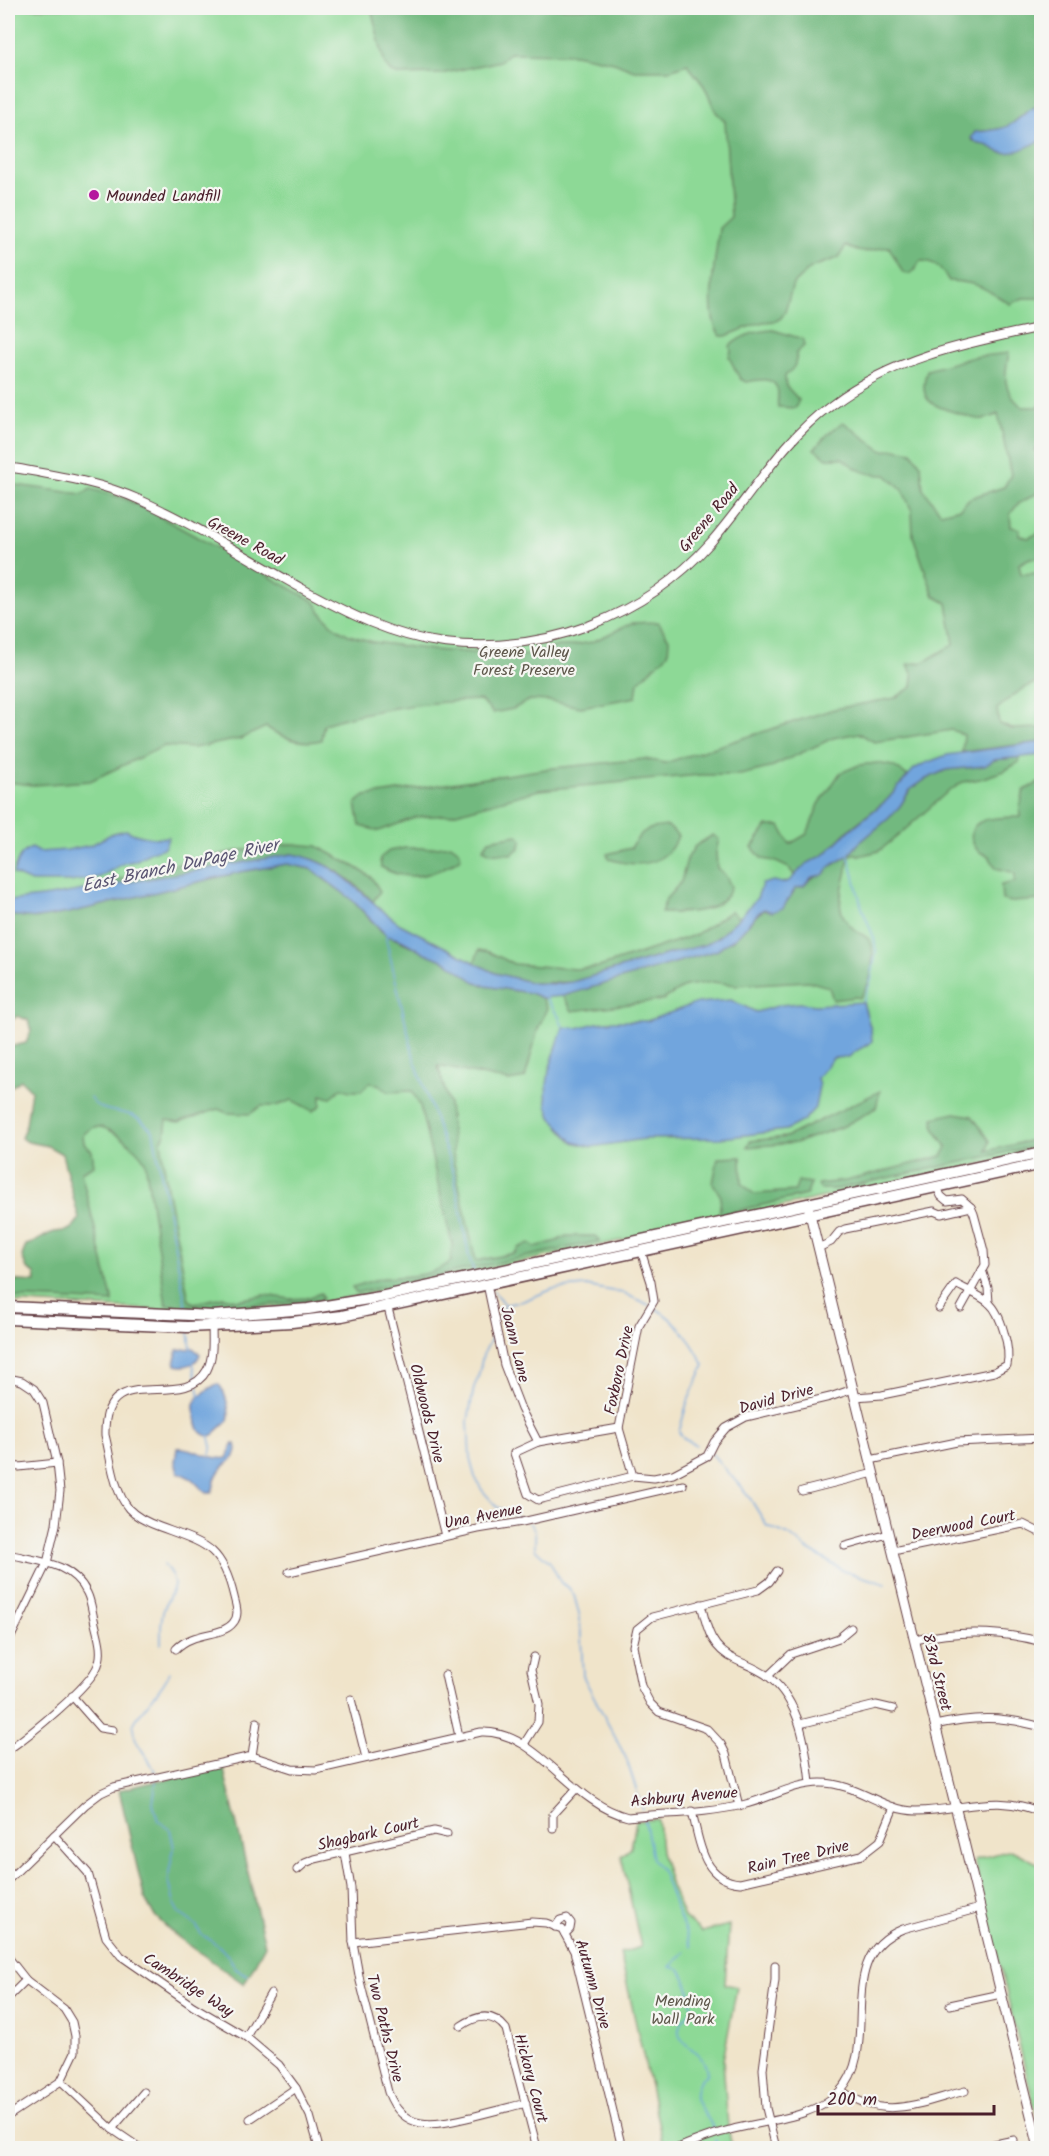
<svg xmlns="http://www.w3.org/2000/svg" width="1049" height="2156" viewBox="0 0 1049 2156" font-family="Kalam,sans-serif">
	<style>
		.green { fill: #8dd996; stroke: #6c7c60; stroke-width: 1.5 }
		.forest { fill: #72b97f; stroke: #5e6c55; stroke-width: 1.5 }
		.water { fill: #71a5dd; stroke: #5e6284; stroke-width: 1.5 }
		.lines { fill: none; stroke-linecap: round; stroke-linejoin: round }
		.stream { stroke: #71a5dd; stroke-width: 1.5 }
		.minor-casing { stroke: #633d43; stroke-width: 9 }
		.tertiary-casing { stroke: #633d43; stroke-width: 10 }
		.secondary-casing { stroke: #633d43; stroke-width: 11 }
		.primary-casing { stroke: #633d43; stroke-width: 13 }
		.minor { stroke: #fff; stroke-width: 7 }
		.tertiary { stroke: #fff; stroke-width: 8 }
		.secondary { stroke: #fff; stroke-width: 9 }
		.primary { stroke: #fff; stroke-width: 10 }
		.poi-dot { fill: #b5179e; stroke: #f6f6f2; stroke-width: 2 }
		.labels { text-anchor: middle; stroke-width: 4.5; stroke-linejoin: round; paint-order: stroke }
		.poi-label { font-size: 16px; fill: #4a1f2b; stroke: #f6f6f2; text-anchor: start }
		.street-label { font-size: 16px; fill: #4a1f2b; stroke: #f6f6f2 }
		.park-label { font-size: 16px; fill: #5e574b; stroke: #f6f6f2 }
		.water-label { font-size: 18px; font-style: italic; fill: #5a5572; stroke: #f6f6f2 }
	</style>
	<rect width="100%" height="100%" fill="#f6f6f2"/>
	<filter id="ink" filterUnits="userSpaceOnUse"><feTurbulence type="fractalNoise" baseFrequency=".0167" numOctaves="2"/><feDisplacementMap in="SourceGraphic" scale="12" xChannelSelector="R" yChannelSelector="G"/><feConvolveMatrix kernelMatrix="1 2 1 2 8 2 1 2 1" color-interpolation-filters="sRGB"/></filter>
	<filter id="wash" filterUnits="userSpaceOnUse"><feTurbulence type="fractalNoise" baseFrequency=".008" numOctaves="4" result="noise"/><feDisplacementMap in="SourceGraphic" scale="24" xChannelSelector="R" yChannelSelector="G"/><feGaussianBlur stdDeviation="1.35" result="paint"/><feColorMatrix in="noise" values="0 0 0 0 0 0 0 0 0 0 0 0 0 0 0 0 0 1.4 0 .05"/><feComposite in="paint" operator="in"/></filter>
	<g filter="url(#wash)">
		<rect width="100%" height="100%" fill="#f0e4ca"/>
		<g class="green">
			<polygon points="8,8 1041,8 1041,1151 389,1290 307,1305 194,1312 8,1302 8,1297 106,1301 8,906"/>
			<polygon points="658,1819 661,1852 671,1886 684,1917 702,1932 729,1925 725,1984 737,1987 723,2060 728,2127 732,2148 664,2148 620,1953 641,1947 621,1856 631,1848 636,1821"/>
			<polygon points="1011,1850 1041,1865 1042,2120 1038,2121 974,1860"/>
		</g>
		<g class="forest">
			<path d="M371 8H1041V105C1025 110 1025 114 1013 123 1003 130 987 131 975 132L972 140 978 144 987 145 1001 152H1011L1041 141V300L1040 298H1023L1010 304C985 289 979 282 949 281 941 268 936 261 920 261L915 270 909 274 903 273 889 247C868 248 869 258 846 246L838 258 812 267 793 284 785 312 781 318 776 321 763 322 751 326 726 336H721C702 317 717 253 719 228L731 217 725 121 716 112 704 86 687 64 670 70H634L614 62 575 54 509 53 500 61 441 74 400 75 391 72 385 65Z"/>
			<path d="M773 330 803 339 804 346 796 353C798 364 793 369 785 376L786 386 799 400 795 408 778 407C777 402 778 398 778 392 776 375 757 380 746 382L740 379 729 357 731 351 730 346C741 335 758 331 773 330Z"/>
			<path d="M1009 353C1004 377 1002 390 1022 407H1038L1041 404V445L1035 450 1041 457V491L1018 504 1010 514 1011 527 1020 529 1019 535 1028 538 1041 532V558H1030L1019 564 1021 574 1041 573V681C1024 686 1011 697 997 709L999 724 1012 729 1041 728V742L962 752 964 735 952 730 874 742 859 733 833 738 769 768 740 775H699L539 790 449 815 417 817 379 831 360 826 356 803 365 796 553 768 645 759 665 763 834 709 895 698 912 687 913 676 908 664 924 662 954 644 947 603 934 596 913 536 912 511 902 489 886 475C865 475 858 471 842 458H827L814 449 828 434 843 422 883 451 895 449 912 452 921 465 923 489 941 513 960 508 970 498 1004 487 1011 475 998 414C979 424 974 418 954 412 929 404 918 400 927 370L974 357Z"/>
			<path d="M8 484 82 494 91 489 123 498 142 507 314 601 323 615 336 628 349 635 373 642 433 650 507 655H527L558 646H569L592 642 632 623 658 622 669 639 668 654 638 682 636 697 581 707 549 701 530 700 513 709 493 713 480 700C427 702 375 708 324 724L321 740C302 745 283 738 266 727L240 739 193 748 164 746 90 781 33 785 8 782Z"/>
			<path d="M1020 757 1019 762 1004 771 980 779 963 782 945 794 899 835 879 851 859 856 857 854H853C846 860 848 867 846 875 840 897 834 913 855 930 860 934 867 936 870 941 875 947 872 974 869 982 867 987 863 993 860 998L856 997 833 1000 829 987 808 981 736 985 713 982 685 986 663 1000 572 1011 563 996 718 950 723 944 733 940 739 934 759 913 790 898 795 889 849 855 858 844 889 818 900 806 910 790 926 779 946 770 984 766 994 760Z"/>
			<polygon points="877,763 893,766 908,776 887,800 852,827 824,855 806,864 799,872 794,875 789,868 774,861 762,859 752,847 767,826 780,826 790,844 807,834 819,804 840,773 859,765"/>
			<path d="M1041 782V900L1012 902 1002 900 1001 885 1015 882V873L996 868 989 856C980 853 975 850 972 840 966 814 1006 818 1021 817L1020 807 1024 790Z"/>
			<path d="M668 826 678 836C665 867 638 868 609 859L607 854 631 848C642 829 647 828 668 826Z"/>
			<polygon points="517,835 522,840 519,848 512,854 491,853 483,849 489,840"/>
			<path d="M713 835 719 839 716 851 717 868 725 875 731 886C723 914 686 913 661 913L666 899 681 882 687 859 695 846Z"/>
			<path d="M292 844 317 846 357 868 371 877 380 891 373 902C353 879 323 858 292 854L91 889 97 885C161 868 226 849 292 844Z"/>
			<path d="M451 845 459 851 461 858C435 875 410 884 381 867L380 858 389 851 405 848H429Z"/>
			<path d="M287 864 310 869 350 898 381 931 391 937 447 962 485 986 530 993 542 998 547 1008 538 1029 525 1078 509 1081 438 1066 449 1104 454 1163 476 1261 515 1253 518 1248 529 1243 535 1247 557 1241 566 1236H595L600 1241 356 1293 352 1287C363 1284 374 1279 384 1278 407 1276 434 1277 451 1261L452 1244 420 1106 412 1091 388 1092 378 1084 369 1083 361 1091H350L342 1088 330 1098 321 1095V1105L313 1111 292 1100 276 1106H261L250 1114 227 1113 218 1109 179 1122 167 1120 165 1135 161 1141 167 1187 189 1300 194 1303 223 1297 238 1300 265 1295 290 1299 307 1298 321 1293 323 1299C272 1306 218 1308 166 1305L145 1161C138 1149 110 1125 95 1127 90 1128 87 1132 83 1135L84 1143 92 1151 94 1165 81 1172 113 1302 8 1297V1280L36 1282 35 1274 27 1269 22 1256 26 1245C35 1243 41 1238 49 1234 62 1227 67 1238 79 1219L62 1154 48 1146 28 1142 21 1138 26 1125 31 1090 21 1080 8 1089V1047L26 1043 31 1031 28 1020 17 1016 8 1024V915L38 918 69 913 240 872Z"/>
			<polygon points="731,911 739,918 717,938 704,946 672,953 572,982 534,983 495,973 474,963 479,950 489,952 514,964 575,969 599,967 695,935"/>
			<polygon points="880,1091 876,1108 844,1126 796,1143 747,1147 750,1141 786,1137"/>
			<polygon points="955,1113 972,1116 990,1141 987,1151 1041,1138 1041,1145 837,1189 820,1189 818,1184 846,1181 942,1156 947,1147 934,1128 933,1118"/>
			<polygon points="741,1157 742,1183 754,1194 795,1191 798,1181 811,1183 806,1195 719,1215 721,1197 713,1183 718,1158"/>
			<polygon points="223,1766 265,1945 244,1984 175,1935 154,1915 144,1897 119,1790"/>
		</g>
		<g class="water">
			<path d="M1041 105V141C1030 145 1013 156 1000 152 992 149 988 143 978 144L971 138 975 132C987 131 1003 130 1013 123 1026 114 1025 110 1041 105Z"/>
			<path d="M1041 742V755L994 760 985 766 946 770 926 779 910 790 900 806 889 818 858 844 849 855 832 865 823 875 812 877 804 886 795 889 783 908 772 912 764 909C752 916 745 931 733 939 727 944 722 944 718 950L563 996 542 998 530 993 485 986 474 981 447 962 425 953 401 940 387 936 350 898 311 869 287 864 240 872 69 913 38 918 8 915V901L49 896 292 854C341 861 363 899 400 924L495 973 534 983 556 984 572 982 672 953 704 945 717 938 739 918 757 898 762 884 773 881 782 883 789 881 806 864 824 855 852 828 887 800 914 769 923 764 947 755Z"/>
			<path d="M126 830C138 837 156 839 169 837L164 848 151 852 135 861 124 863 100 877 70 882H31L13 874C17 861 19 853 32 848L39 852 67 850 91 845 113 833Z"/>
			<path d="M731 1000 756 1012 781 1005 799 1003 816 1005 863 1002 871 1030 872 1041C865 1048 856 1049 849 1057L833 1058 817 1078 819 1086 815 1108 803 1121 786 1130 722 1138 644 1139 592 1147 573 1142 551 1117 547 1105 546 1093 549 1070 563 1027 577 1028 597 1023 614 1021H647L697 1003Z"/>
			<path d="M193 1348 200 1354C197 1364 186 1368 176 1365L175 1359 178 1350Z"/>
			<path d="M217 1384 220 1386C225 1392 231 1412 228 1420 225 1426 218 1427 214 1435 201 1438 198 1430 196 1419 195 1414 193 1408 194 1404 196 1397 211 1387 217 1384Z"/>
			<path d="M233 1444H236C241 1459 223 1463 217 1475 214 1480 215 1487 211 1493H206L192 1479 178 1472 175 1462 177 1448C192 1446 210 1461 227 1458Z"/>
		</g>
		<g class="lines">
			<g class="stream">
				<polyline points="848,853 862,908 874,938 876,951 871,980 863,1002"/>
				<polyline points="387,935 386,939 414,1058 454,1175 469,1257 474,1272"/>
				<polyline points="545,997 559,1017 563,1027"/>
				<path d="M90 1098C98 1113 120 1110 134 1116 142 1120 147 1125 153 1131L187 1312"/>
				<polyline points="493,1291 501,1299 504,1305 499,1319"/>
				<polyline points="504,1305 523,1301 553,1289 586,1286 623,1293 649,1305"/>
				<path d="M655 1308C679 1322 692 1342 704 1365L687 1403 679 1432 684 1439 696 1445"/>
				<polyline points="495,1331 483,1355 478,1378 474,1387 468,1421 470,1459 475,1477 482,1490 497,1507 520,1518"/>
				<polyline points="189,1332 191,1349"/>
				<polyline points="193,1362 196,1378"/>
				<polyline points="198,1386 200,1397"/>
				<polyline points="209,1434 212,1446 210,1454"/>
				<polyline points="712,1454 748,1495 767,1526 789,1535 807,1549 844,1571 886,1584"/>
				<path d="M529 1523C539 1531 534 1538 535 1549L550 1562 561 1583 568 1587 574 1595 580 1618 583 1676 626 1758 643 1810"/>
				<path d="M161 1644C161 1632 160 1620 164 1609 170 1589 183 1586 164 1565"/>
				<path d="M155 1772C148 1753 134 1748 133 1725 143 1705 161 1693 170 1672"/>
				<polyline points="156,1782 153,1803 158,1821 170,1829 174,1848 169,1872 169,1882 175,1906 179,1913 196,1925 201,1934 219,1946 229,1957 236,1969 247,1975"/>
				<polyline points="645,1820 652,1859 662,1871 691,1947"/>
				<path d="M685 1952 670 1967 680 1969C688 1981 690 1993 692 2008 689 2015 680 2021 679 2029 676 2046 705 2049 707 2073 704 2077 700 2080 698 2085 689 2104 709 2113 713 2129"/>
				<polyline points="715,2139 716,2148"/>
			</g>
		</g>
	</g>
	<g filter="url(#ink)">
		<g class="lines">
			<g class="minor-casing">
				<g id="minor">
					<polyline points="937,1187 941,1196 947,1201 962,1199 971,1207 974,1214 984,1251 985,1265 961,1308"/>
					<polyline points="818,1248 831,1242 839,1232 845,1229 934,1211 941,1214 971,1207"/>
					<polyline points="982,1270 988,1288 989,1303"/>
					<polyline points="487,1284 504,1365 521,1409 538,1442"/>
					<polyline points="387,1304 445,1536"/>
					<polyline points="8,1378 22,1381 34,1389 43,1403 57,1463 60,1491 56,1525 47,1563 8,1643"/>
					<path d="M855 1397 882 1395 994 1372 1007 1365C1011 1350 1001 1313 989 1303 980 1295 966 1290 956 1284L939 1308"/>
					<polyline points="619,1428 538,1442 514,1453 528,1494 538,1500 633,1476 654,1478 673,1474 707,1456 714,1442 726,1428 746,1417 830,1397 853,1389"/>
					<polyline points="870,1460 957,1442 1042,1438"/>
					<polyline points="8,1465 19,1467 57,1463"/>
					<polyline points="633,1476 619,1428 639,1326 654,1301 651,1282 641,1251"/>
					<polyline points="802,1491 874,1473"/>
					<polyline points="845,1546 888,1534"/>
					<polyline points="893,1551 1023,1524 1037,1531"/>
					<path d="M8 1554C37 1561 72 1562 87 1593 91 1601 92 1611 94 1619 97 1634 104 1650 98 1665 90 1687 28 1736 8 1750"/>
					<polyline points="289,1572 478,1529 522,1522 683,1485"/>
					<path d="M701 1604C707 1629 711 1649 736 1660 747 1665 759 1669 769 1677 800 1702 806 1745 810 1783"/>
					<path d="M915 1640C958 1630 998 1630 1042 1642"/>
					<path d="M176 1649C193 1631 222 1637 233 1623 240 1615 236 1606 234 1597 222 1546 206 1544 160 1527 149 1523 137 1518 129 1509 113 1490 111 1458 105 1435 103 1357 183 1414 207 1370 214 1356 212 1339 212 1324"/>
					<polyline points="445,1675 459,1736"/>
					<polyline points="768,1676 791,1654 839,1638 851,1628"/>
					<polyline points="72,1696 100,1728 113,1730"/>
					<polyline points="351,1699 366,1758"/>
					<polyline points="800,1724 876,1705 893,1709"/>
					<path d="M935 1725C975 1716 1002 1716 1042 1727"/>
					<polyline points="524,1744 538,1722 539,1704 531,1670 534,1657"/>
					<polyline points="252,1756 257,1722"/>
					<polyline points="739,1806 726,1754 721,1744 707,1729 659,1712 650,1703 641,1686 633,1646 637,1629 652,1617 758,1590 769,1582 777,1571"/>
					<path d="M692 1811C699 1840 702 1880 740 1883L862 1855 880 1841 894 1807"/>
					<polyline points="553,1828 553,1814 576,1789"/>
					<polyline points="54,1835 88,1873 106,1937 121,1956 193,2006 246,2037 279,2065 296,2088 310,2116 319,2148"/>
					<path d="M345 1853 351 1888 353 1942 360 1981 388 2092C404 2134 436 2125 471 2117 489 2112 507 2108 526 2103"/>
					<polyline points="297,1870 305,1863 315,1859 434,1831 447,1834"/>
					<path d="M8 1880 85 1805 101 1793 114 1787 252 1756 292 1769 316 1770 481 1732C538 1730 570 1803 628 1817 665 1813 705 1814 742 1805 769 1799 793 1783 821 1783 857 1783 883 1811 916 1811 963 1811 995 1792 1042 1813"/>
					<polyline points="555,1927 560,1920 567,1918 571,1923 570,1929 565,1934"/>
					<polyline points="353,1942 532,1922 546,1923 562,1929 574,1951 622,2148"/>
					<polyline points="8,1957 26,1980 64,2009 72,2022 75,2036 75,2052 61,2081 8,2116"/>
					<polyline points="775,1965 775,1980 763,2069 766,2108 776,2148"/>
					<polyline points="8,1998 26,1980"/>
					<polyline points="950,2005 1001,1994"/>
					<path d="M461 2026C477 2015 493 2012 506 2029L537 2148"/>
					<polyline points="246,2037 271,1993"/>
					<polyline points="61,2081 112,2129 140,2148"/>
					<path d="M841 2090C884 2122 918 2103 965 2091"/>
					<polyline points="250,2119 296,2088"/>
					<polyline points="112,2129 144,2092"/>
					<path d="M678 2148C695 2141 712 2134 730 2130 766 2120 813 2119 840 2091 883 2045 831 1957 903 1929L980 1908"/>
					<polyline points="976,2148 1014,2140"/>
				</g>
			</g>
			<g class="tertiary-casing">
				<path id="tertiary" d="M8 467C52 475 98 481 140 500 194 524 249 559 301 588 347 613 391 636 444 643 543 655 645 617 711 542 752 495 781 441 832 404 894 357 967 343 1042 327"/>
			</g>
			<g class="secondary-casing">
				<polyline id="secondary" points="809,1210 1039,2148"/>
			</g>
			<g class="primary-casing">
				<g id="primary">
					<polyline points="8,1307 213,1316 308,1309 380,1297 1042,1153"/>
					<polyline points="8,1319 187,1327 292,1322 342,1316 1042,1164"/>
				</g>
			</g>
			<use href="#minor" class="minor"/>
			<use href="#tertiary" class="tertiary"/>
			<use href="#secondary" class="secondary"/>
			<use href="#primary" class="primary"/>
		</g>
	</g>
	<circle class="poi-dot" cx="94" cy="195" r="6"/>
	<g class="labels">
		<g class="poi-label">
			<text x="106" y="201">Mounded Landfill</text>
		</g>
		<g class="street-label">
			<text transform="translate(708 517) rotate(-50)" y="6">Greene Road</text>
			<text transform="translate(246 540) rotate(29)" y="6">Greene Road</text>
			<text transform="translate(516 1344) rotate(76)" y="6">Joann Lane</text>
			<text transform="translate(618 1370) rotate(-78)" y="6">Foxboro Drive</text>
			<text transform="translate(776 1398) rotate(-15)" y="6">David Drive</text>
			<text transform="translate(428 1413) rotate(76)" y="6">Oldwoods Drive</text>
			<text transform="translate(483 1515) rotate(-11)" y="6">Una Avenue</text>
			<text transform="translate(963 1524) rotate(-11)" y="6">Deerwood Court</text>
			<text transform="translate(938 1672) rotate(76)" y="6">83rd Street</text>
			<text transform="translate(684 1796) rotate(-5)" y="6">Ashbury Avenue</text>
			<text transform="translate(368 1833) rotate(-13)" y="6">Shagbark Court</text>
			<text transform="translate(798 1856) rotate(-13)" y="6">Rain Tree Drive</text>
			<text transform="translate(189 1984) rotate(33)" y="6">Cambridge Way</text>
			<text transform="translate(594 1984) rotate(74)" y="6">Autumn Drive</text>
			<text transform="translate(386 2028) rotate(76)" y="6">Two Paths Drive</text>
			<text transform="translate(532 2078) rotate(75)" y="6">Hickory Court</text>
		</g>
		<g class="park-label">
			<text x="524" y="657">Greene Valley<tspan x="524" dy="18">Forest Preserve</tspan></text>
			<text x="683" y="2006">Mending<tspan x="683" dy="18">Wall Park</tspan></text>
		</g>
		<g class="water-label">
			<text transform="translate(180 865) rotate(-12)" y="6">East Branch DuPage River</text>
		</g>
	</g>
	<rect width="1049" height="2156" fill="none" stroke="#f6f6f2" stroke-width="30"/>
	<path d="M818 2105v9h176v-9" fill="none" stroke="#4a1f2b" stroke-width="3"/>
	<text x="827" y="2105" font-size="18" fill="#4a1f2b" stroke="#f6f6f2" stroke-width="4.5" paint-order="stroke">200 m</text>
</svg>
